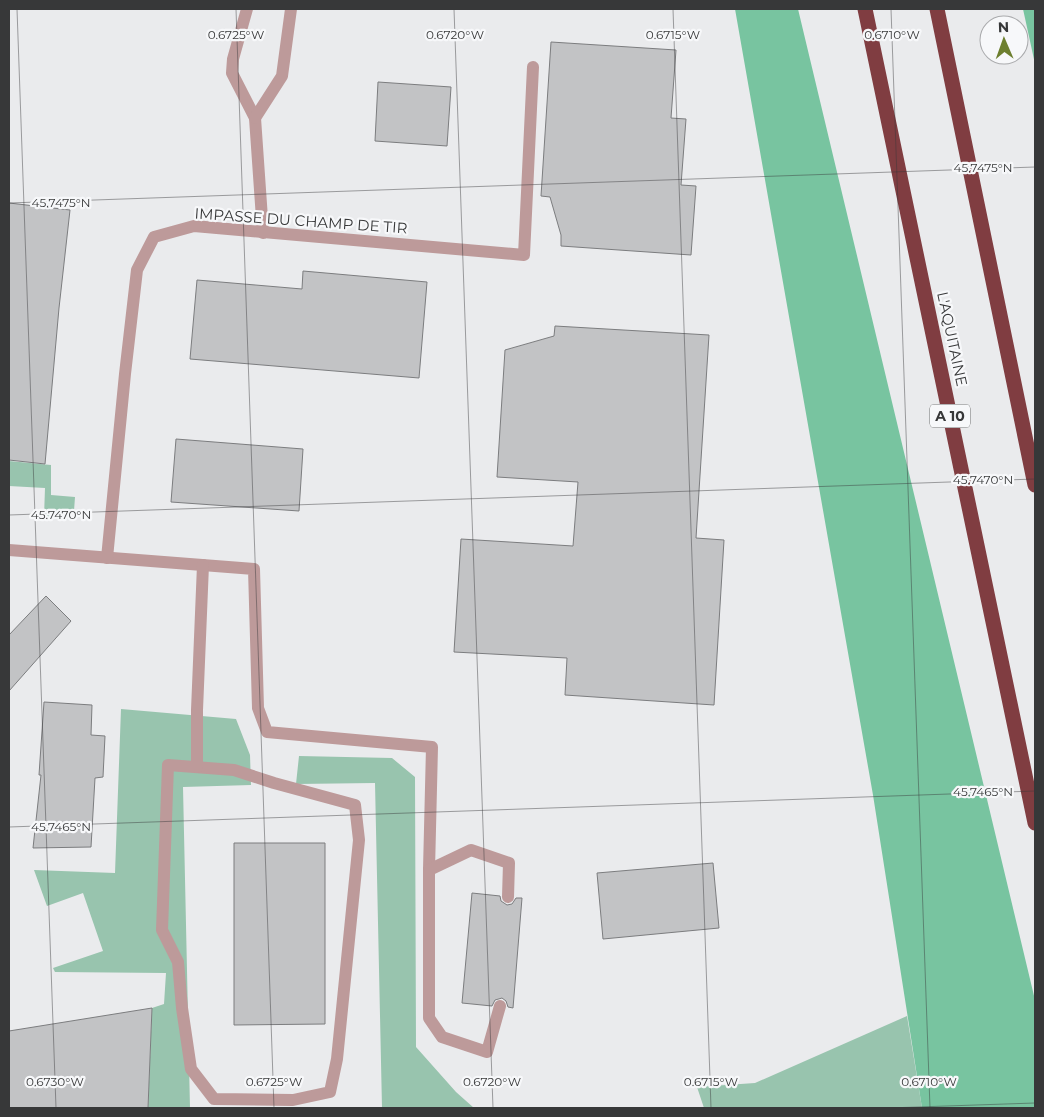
<svg xmlns="http://www.w3.org/2000/svg" width="1044" height="1117" viewBox="0 0 1044 1117" font-family="Montserrat,sans-serif">
	<style>
		.green { fill: #98c4ae }
		.forest { fill: #78c4a0 }
		.building { fill: #c2c3c5; stroke: #7c7d7f }
		.lines { fill: none; stroke-linecap: round; stroke-linejoin: round }
		.service { stroke: #bd9a9a; stroke-width: 12 }
		.motorway { stroke: #803d41; stroke-width: 15 }
		.ticks { fill: none; stroke: #373839; stroke-width: 1; stroke-opacity: 0.45 }
		.labels { text-anchor: middle; stroke-width: 4.5; stroke-linejoin: round; paint-order: stroke }
		.shield { fill: #f7f8fa; stroke: #717273; stroke-width: 1 }
		.shield-label { font-size: 14px; font-weight: bold; fill: #373839 }
		.street-label { font-size: 15px; fill: #373839; stroke: #f7f8fa }
		.ticks-label { font-size: 12px; text-anchor: middle; fill: #373839; stroke: #f7f8fa; stroke-width: 4.5; stroke-linejoin: round; paint-order: stroke }
	</style>
	<rect width="100%" height="100%" fill="#eaebed"/>
	<g class="green">
		<polygon points="9,461 51,465 51,495 75,497 74,511 56,517 44,517 45,488 9,486"/>
		<polygon points="121,709 236,719 250,755 251,785 183,787 190,1108 148,1108 152,1008 164,1004 166,973 55,972 53,968 103,951 83,893 47,906 34,870 115,873"/>
		<polygon points="299,756 392,758 415,777 416,1047 456,1092 474,1108 382,1108 375,783 296,784"/>
		<polygon points="907,1016 922,1108 704,1108 697,1087 755,1083"/>
	</g>
	<g class="forest">
		<polygon points="735,9 798,9 1035,1000 1035,1108 922,1108 873,795"/>
		<polygon points="1023,9 1035,9 1035,64"/>
	</g>
	<g class="building">
		<polygon points="551,42 676,50 671,118 686,119 681,185 696,186 691,255 561,246 561,235 550,197 541,196"/>
		<polygon points="378,82 451,87 447,146 375,141"/>
		<polygon points="9,203 70,210 59,308 45,464 9,460"/>
		<polygon points="303,271 427,282 419,378 190,359 197,280 302,289"/>
		<polygon points="555,326 709,335 696,538 724,540 714,705 565,695 567,658 454,652 461,539 573,546 578,482 497,477 505,350 554,336"/>
		<polygon points="176,439 303,449 299,511 171,502"/>
		<polygon points="46,596 71,621 9,691 9,635"/>
		<polygon points="44,702 92,705 91,735 105,736 103,777 95,778 91,847 33,848 41,775 39,775"/>
		<polygon points="234,843 325,843 325,1024 234,1025"/>
		<polygon points="713,863 719,928 603,939 597,873"/>
		<polygon points="472,893 500,896 501,901 507,905 512,904 516,898 522,898 513,1008 508,1007 506,1001 502,998 495,1000 492,1006 462,1003"/>
		<polygon points="152,1008 148,1108 9,1108 9,1031"/>
	</g>
	<g class="lines">
		<g class="service">
			<polyline points="247,9 233,59 232,73 255,118 263,233"/>
			<polyline points="255,118 282,76 291,9"/>
			<polyline points="9,550 254,569 258,708 267,732 432,747 429,870"/>
			<polyline points="107,558 125,374 137,270 154,237 194,226 524,255 533,67"/>
			<polygon points="168,765 234,770 274,783 355,805 359,840 337,1059 330,1092 293,1100 214,1099 191,1069 182,1008 178,962 162,930"/>
			<polyline points="197,767 197,710 203,565"/>
			<polyline points="500,1006 487,1052 442,1037 429,1018 429,870 471,850 509,863 508,897"/>
		</g>
		<g class="motorway">
			<polyline points="865,9 1035,823"/>
			<polyline points="937,9 1035,485"/>
		</g>
	</g>
	<path class="ticks" d="M17 9 56 1108M236 9 274 1108M454 9 493 1108M673 9 711 1108M891 9 930 1108M9 203 1035 167M9 515 1035 479M9 827 1035 791M888 1108 1035 1103"/>
	<g class="labels">
		<rect class="shield" x="930" y="404.5" width="40" height="23" rx="4"/>
		<g class="shield-label">
			<text x="950" y="421">A 10</text>
		</g>
		<g class="street-label">
			<text transform="translate(301 221) rotate(4)" y="5">IMPASSE DU CHAMP DE TIR</text>
			<text transform="translate(952 339) rotate(78)" y="5">L'AQUITAINE</text>
		</g>
	</g>
	<g class="ticks-label">
		<text x="236" y="39">0.6725°W</text>
		<text x="455" y="39">0.6720°W</text>
		<text x="673" y="39">0.6715°W</text>
		<text x="892" y="39">0.6710°W</text>
		<text x="983" y="172">45.7475°N</text>
		<text x="61" y="207">45.7475°N</text>
		<text x="983" y="484">45.7470°N</text>
		<text x="61" y="519">45.7470°N</text>
		<text x="983" y="796">45.7465°N</text>
		<text x="61" y="831">45.7465°N</text>
		<text x="55" y="1086">0.6730°W</text>
		<text x="274" y="1086">0.6725°W</text>
		<text x="492" y="1086">0.6720°W</text>
		<text x="711" y="1086">0.6715°W</text>
		<text x="929" y="1086">0.6710°W</text>
	</g>
	<rect width="1044" height="1117" fill="none" stroke="#373839" stroke-width="20"/>
	<g transform="translate(1004 40) rotate(358)"><circle r="24" fill="#f7f8fa" stroke="#aaabad"/>
	<path d="M0-4L9 19L0 12L-9 19Z" fill="#6d7f2f"/>
	<text y="-8" font-size="14" font-weight="bold" text-anchor="middle" fill="#373839">N</text>
	</g>
</svg>
